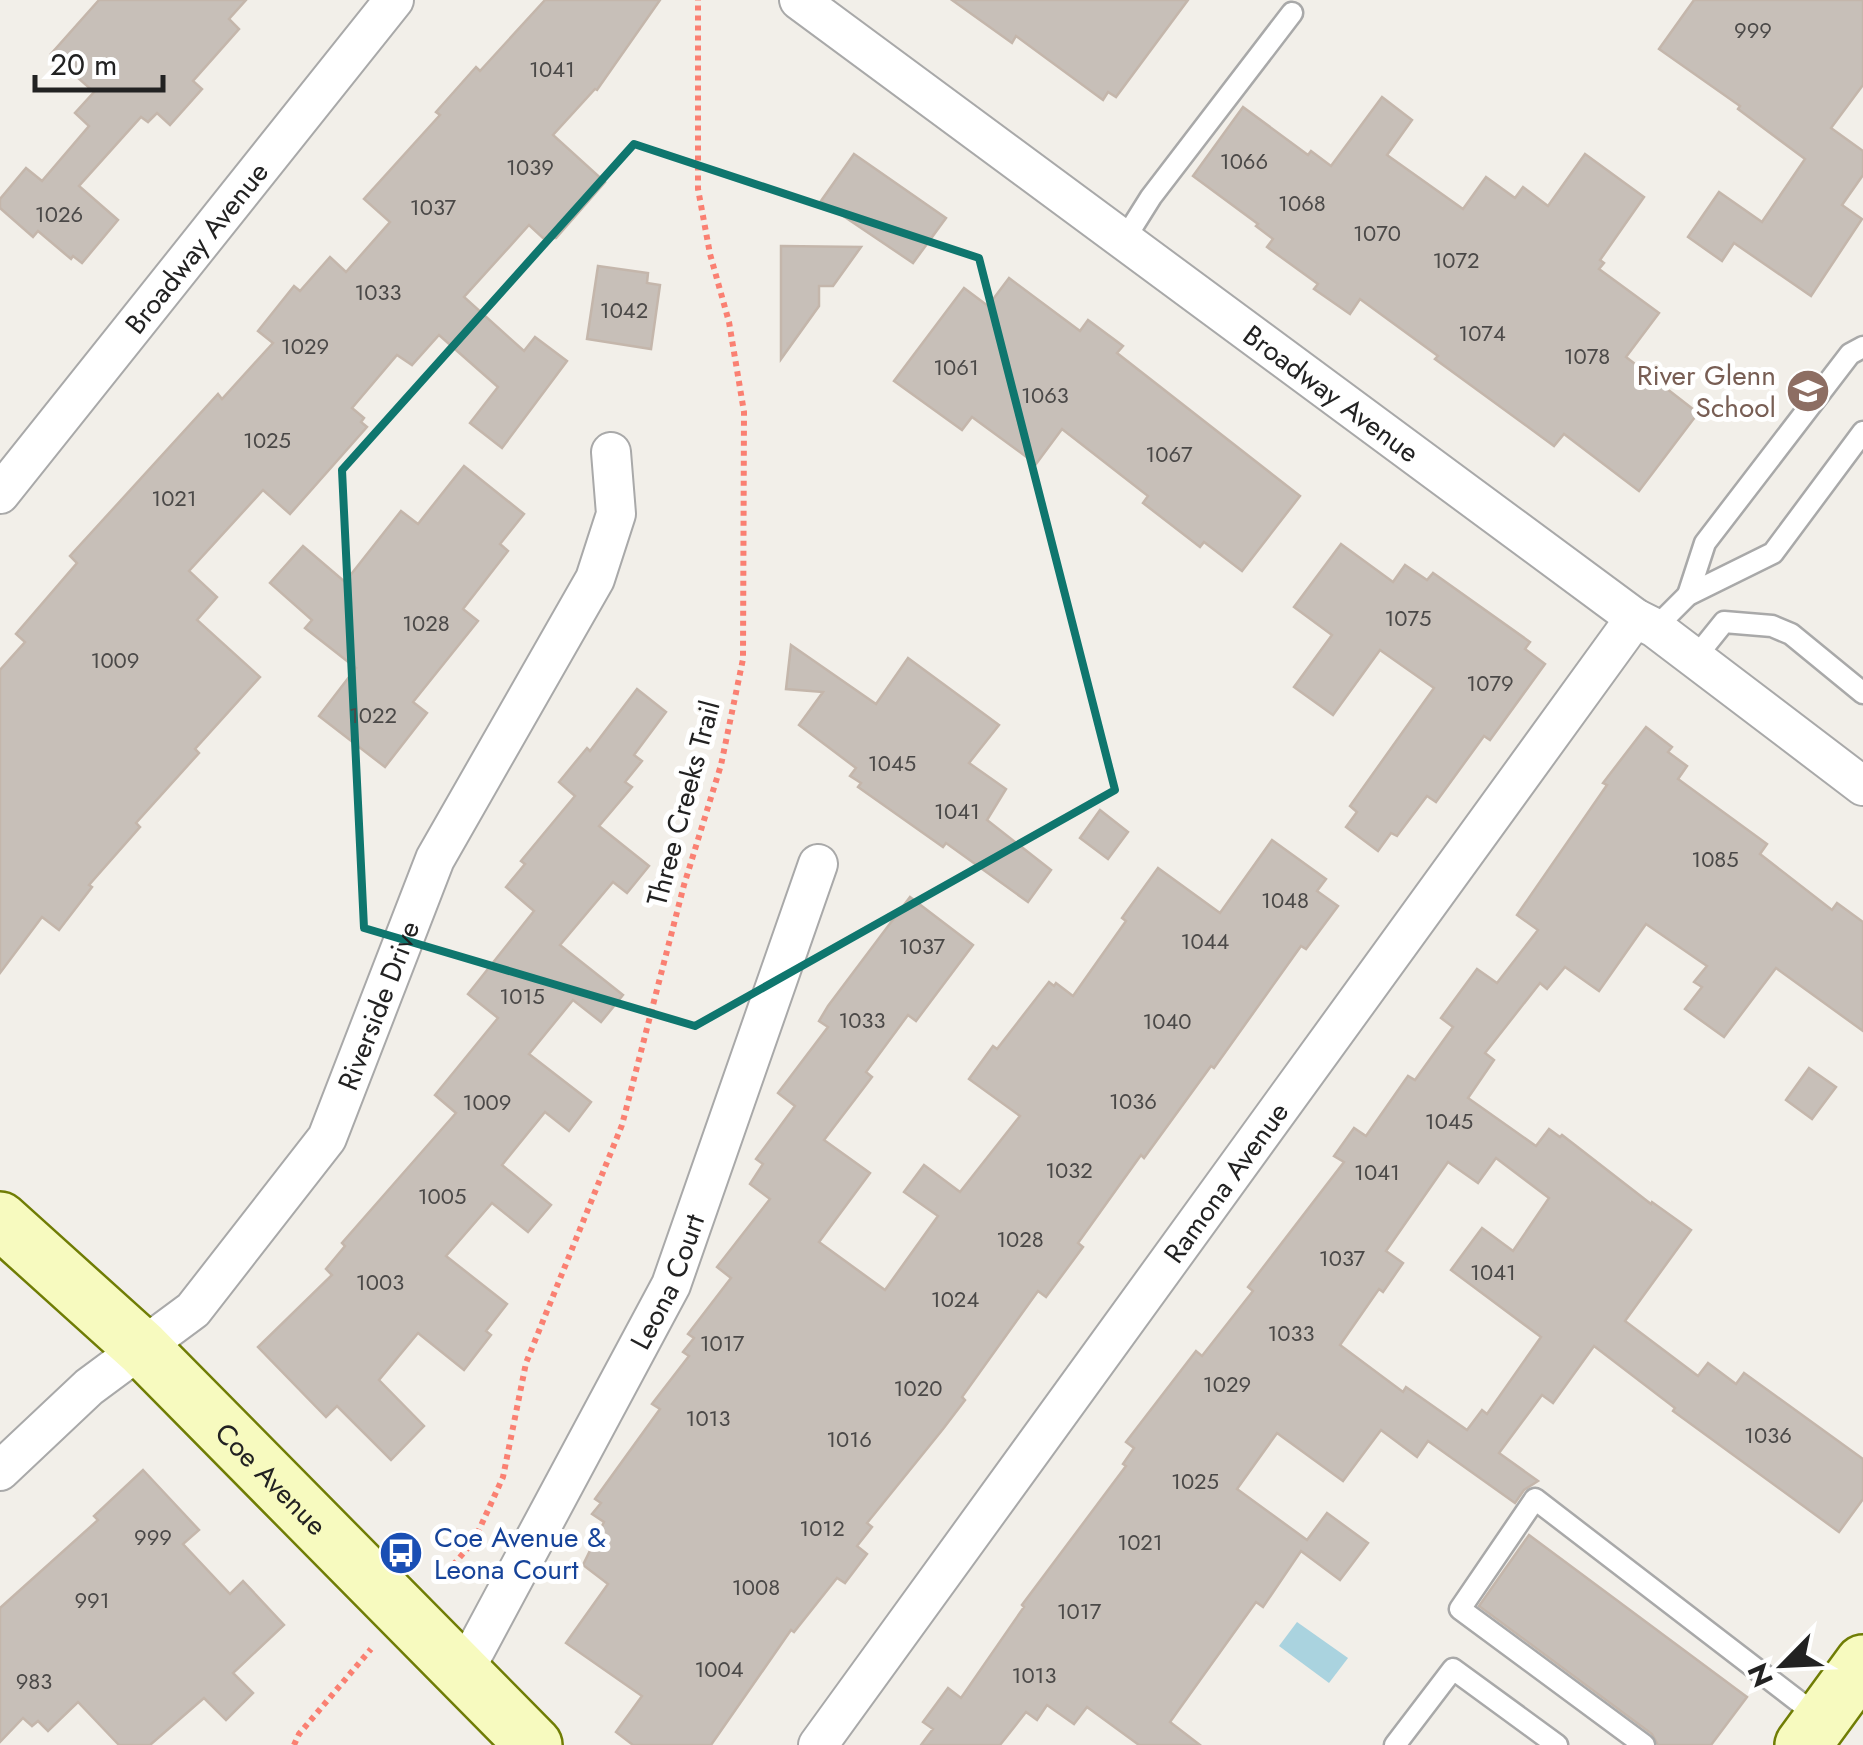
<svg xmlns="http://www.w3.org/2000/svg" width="1863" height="1745" viewBox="0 0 1863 1745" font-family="Jost,sans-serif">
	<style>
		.water { fill: #aad3df }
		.building { fill: #c7bfb8; stroke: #c4b6ab; stroke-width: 2.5; fill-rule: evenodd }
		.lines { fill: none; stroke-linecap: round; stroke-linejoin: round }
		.lane-casing { stroke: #a9a9a9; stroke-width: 25 }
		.street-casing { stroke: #a9a9a9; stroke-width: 42 }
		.secondary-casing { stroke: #707d05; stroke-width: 60 }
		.path { stroke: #fa8072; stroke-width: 6; stroke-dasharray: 5 5; stroke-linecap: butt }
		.lane { stroke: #fff; stroke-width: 20 }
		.street { stroke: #fff; stroke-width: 38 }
		.secondary { stroke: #f7fabf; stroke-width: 55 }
		.marked { fill: none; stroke: #0f766e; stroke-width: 8; stroke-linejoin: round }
		.labels { text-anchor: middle; stroke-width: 10; stroke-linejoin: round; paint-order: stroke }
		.number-label { font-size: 22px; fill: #4b4948 }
		.street-label { font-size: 28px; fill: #222; stroke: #fff }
		.education-label { font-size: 28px; fill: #785e54; stroke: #fff; text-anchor: end }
		.transit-label { font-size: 28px; fill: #164399; stroke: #fff; text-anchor: start }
	</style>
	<rect width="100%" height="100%" fill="#f2efe9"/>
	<polygon class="water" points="1297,1622 1348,1658 1329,1683 1279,1646"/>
	<g class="building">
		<polygon points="99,0 246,0 229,19 239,29 193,81 202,89 170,125 157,113 148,122 141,117 79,186 118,220 82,263 73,256 71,259 38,231 33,237 0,208 0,199 26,168 42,181 89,126 75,113 94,92 51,54"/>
		<polygon points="545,0 660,0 597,90 595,89 553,135 605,182 556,238 543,238 529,225 464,297 524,351 535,337 567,361 502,448 470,423 498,387 439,335 412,365 397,355 352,408 364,418 361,422 367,427 290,514 263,490 189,571 217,597 197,620 260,677 195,749 199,753 136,823 140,827 89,885 92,887 59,930 42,917 0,973 0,670 25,642 16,634 77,563 70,556 218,394 222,399 273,343 258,331 294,286 300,291 330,257 346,272 390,222 364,199 440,115 436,112 476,67 480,71"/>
		<polygon points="952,0 1188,0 1116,97 1108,92 1103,100 1016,36 1012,43"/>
		<polygon points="1694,0 1863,0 1863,85 1831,128 1863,151 1863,175 1842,205 1862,219 1811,296 1734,243 1722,261 1688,237 1719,192 1762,222 1805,159 1738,109 1740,106 1659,49"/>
		<polygon points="1382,97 1412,120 1387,155 1463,209 1486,177 1515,198 1523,187 1548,206 1585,154 1644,197 1600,260 1604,263 1599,269 1659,313 1626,357 1698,413 1639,491 1564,434 1554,446 1435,359 1438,356 1360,299 1350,314 1314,289 1318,284 1267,247 1273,239 1256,226 1258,224 1193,176 1243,107 1308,155 1311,151 1331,166"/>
		<polygon points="854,154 946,218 913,263 821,201"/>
		<polygon points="781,246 861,247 833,286 819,286 819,306 781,359"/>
		<polygon points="598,266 648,273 647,283 660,285 651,349 587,339"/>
		<polygon points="1009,278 1080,331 1088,320 1123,346 1117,353 1300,496 1242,571 1204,542 1200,547 1143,503 1148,496 1062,429 1036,464 972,417 962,430 894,381 964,288 988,306"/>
		<polygon points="464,466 524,514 500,544 508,551 463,609 478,621 413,702 427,713 385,767 319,716 356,668 305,628 312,620 270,583 303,546 345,582 401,511 418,524"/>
		<polygon points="1341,544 1393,582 1405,565 1427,580 1433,573 1530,642 1525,649 1545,664 1490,740 1484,736 1436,802 1427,796 1397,836 1391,833 1378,851 1346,827 1357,812 1350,806 1434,688 1380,650 1333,715 1294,687 1332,635 1294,607"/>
		<polygon points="791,645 876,704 908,658 999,725 969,763 1006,789 987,820 1051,870 1028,902 946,843 943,847 858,787 861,783 850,776 856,768 799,725 823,692 786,689"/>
		<polygon points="637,689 666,712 634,755 642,761 625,782 632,787 599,826 649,866 627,893 613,882 560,945 623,995 601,1022 573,1000 529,1054 591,1102 569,1131 545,1112 502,1165 551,1205 528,1232 492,1203 446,1256 507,1304 486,1331 491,1335 464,1370 418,1333 379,1380 424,1426 391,1460 337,1406 326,1417 258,1347 332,1275 326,1269 345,1246 342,1243 456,1113 435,1095 498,1018 468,994 534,911 506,887 525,864 521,861 575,796 559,782 587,748 590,751"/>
		<path d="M1646 727 1672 747 1668 752 1687 766 1678 779 1767 844 1760 854 1832 910 1837 903 1863 922V1031L1776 968 1724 1037 1685 1009 1702 987 1694 982 1707 966 1646 924 1599 991 1565 967 1547 989 1540 983 1485 1053 1494 1060 1468 1098 1536 1146 1549 1129 1560 1137 1562 1135 1651 1204 1652 1202 1691 1230 1625 1321 1698 1376 1708 1363 1736 1384 1744 1373 1863 1459V1499L1839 1532 1673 1411 1675 1408 1594 1346 1553 1403 1542 1395 1499 1453 1538 1481 1524 1490 1515 1503 1428 1441 1417 1457 1381 1430 1343 1481 1277 1433 1237 1489 1307 1540 1327 1513 1368 1543 1340 1580 1301 1551 1263 1607 1256 1602 1170 1722 1200 1745H1139L1087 1707 1074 1724 1047 1705 1037 1720 1026 1712 1000 1745H921L933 1729 923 1722 948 1688 961 1698 1024 1607 1022 1605 1126 1466 1123 1464 1134 1448 1126 1442 1196 1351 1202 1356 1253 1291 1248 1287 1344 1162 1334 1156 1354 1128 1366 1136 1408 1076 1415 1080 1453 1027 1441 1018 1477 969 1497 983 1538 930 1517 915 1607 785 1603 783ZM1496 1158 1549 1198 1513 1251 1482 1228 1451 1270 1541 1337 1487 1414 1482 1410 1467 1430 1406 1387 1403 1392 1340 1345 1379 1289 1383 1292 1403 1263 1386 1251 1448 1162 1478 1183Z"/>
		<polygon points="1100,810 1128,832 1108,859 1080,838"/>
		<polygon points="1272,840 1326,879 1317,891 1338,906 1306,949 1301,946 1214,1068 1211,1066 1144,1158 1141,1155 1078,1243 1083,1247 1046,1297 1038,1291 962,1397 965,1400 943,1429 867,1523 872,1527 857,1546 867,1554 845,1583 837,1578 794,1632 791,1630 711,1745 633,1745 616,1732 642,1696 566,1643 608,1584 583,1565 604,1522 592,1514 601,1503 595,1499 660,1409 652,1404 689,1356 683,1352 694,1338 688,1334 731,1278 717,1267 770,1199 750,1184 763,1164 756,1159 795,1106 778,1093 828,1027 819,1021 828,1006 910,897 973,945 916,1021 908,1015 866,1072 872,1077 824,1140 870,1173 819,1242 885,1290 938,1216 904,1192 924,1165 960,1192 1020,1116 969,1079 993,1046 997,1049 1049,982 1054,986 1056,983 1073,996 1126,921 1122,918 1158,868 1220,913"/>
		<polygon points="1809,1068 1836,1087 1812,1119 1786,1100"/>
		<polygon points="143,1470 199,1530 183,1544 230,1594 243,1581 284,1625 233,1673 253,1693 226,1720 204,1698 150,1745 119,1745 78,1702 48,1731 38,1721 32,1726 23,1718 0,1742 0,1608 98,1520 94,1516"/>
		<polygon points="1529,1535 1747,1697 1711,1745 1658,1745 1652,1734 1479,1606"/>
	</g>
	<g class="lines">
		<g class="lane-casing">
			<g id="lane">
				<polyline points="1124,240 1151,197 1292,13"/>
				<polyline points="1688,595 1705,543 1850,354 1863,347"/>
				<polyline points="1655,628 1688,595 1773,553 1863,432"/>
				<polyline points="1695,658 1724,622 1772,626 1791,634 1863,693"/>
				<polyline points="1395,1745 1453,1669 1557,1745"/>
				<polyline points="1644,1745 1460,1609 1535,1499 1820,1718"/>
			</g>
		</g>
		<g class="street-casing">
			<g id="street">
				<path id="s1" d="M799 0 1635 618 1655 628 1863 786"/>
				<path id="s2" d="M0 494 394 0"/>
				<path id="s3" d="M0 1471 89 1387 193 1310 327 1138 435 859 595 579 616 514 611 452"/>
				<path id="s4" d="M463 1673 671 1285 818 864"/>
				<path id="s5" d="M818 1745 1635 618"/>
			</g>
		</g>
		<g class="secondary-casing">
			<g id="secondary">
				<path id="s6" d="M0 1220 142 1348 534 1745"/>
				<polyline points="1803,1745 1863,1663"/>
			</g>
		</g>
		<g class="path">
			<polyline points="440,1580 474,1541 503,1477 526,1363 622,1125 684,885 721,765 743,659 744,412 729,322 710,254 698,189 698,0"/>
			<polyline points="294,1745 299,1734 371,1649"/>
		</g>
		<use href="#lane" class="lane"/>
		<use href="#street" class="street"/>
		<use href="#secondary" class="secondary"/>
	</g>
	<path class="marked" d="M634 144 979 258 1115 790 695 1026 364 928 342 470Z"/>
	<defs>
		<g id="school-disc" transform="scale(2.25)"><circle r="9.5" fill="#8d6e63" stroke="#fff"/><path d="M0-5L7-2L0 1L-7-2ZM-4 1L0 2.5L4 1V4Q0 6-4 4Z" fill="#fff"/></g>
		<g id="bus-disc" transform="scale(2.25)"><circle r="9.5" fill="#1a4fb4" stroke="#fff"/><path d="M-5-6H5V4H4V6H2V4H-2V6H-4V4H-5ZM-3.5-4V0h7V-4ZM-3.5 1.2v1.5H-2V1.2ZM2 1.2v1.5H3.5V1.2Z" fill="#fff"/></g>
	</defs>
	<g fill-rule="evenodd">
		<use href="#school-disc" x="1808" y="391"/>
		<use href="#bus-disc" x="401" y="1553"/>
	</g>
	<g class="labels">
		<g class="number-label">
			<text x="1753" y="38">999</text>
			<text x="552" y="77">1041</text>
			<text x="1244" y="169">1066</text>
			<text x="530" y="175">1039</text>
			<text x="1302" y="211">1068</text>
			<text x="433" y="215">1037</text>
			<text x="59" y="222">1026</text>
			<text x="1377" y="241">1070</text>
			<text x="1456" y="268">1072</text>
			<text x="378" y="300">1033</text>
			<text x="624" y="318">1042</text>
			<text x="1482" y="341">1074</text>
			<text x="305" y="354">1029</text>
			<text x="1587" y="364">1078</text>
			<text x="956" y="375">1061</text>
			<text x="1045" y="403">1063</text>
			<text x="267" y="448">1025</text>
			<text x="1169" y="462">1067</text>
			<text x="174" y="506">1021</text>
			<text x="1408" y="626">1075</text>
			<text x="426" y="631">1028</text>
			<text x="115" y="668">1009</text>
			<text x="1490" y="691">1079</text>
			<text x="373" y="723">1022</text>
			<text x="892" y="771">1045</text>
			<text x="957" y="819">1041</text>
			<text x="1715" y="867">1085</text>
			<text x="1285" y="908">1048</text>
			<text x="1205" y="949">1044</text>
			<text x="922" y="954">1037</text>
			<text x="522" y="1004">1015</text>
			<text x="862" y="1028">1033</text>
			<text x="1167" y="1029">1040</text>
			<text x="1133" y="1109">1036</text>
			<text x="487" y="1110">1009</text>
			<text x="1449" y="1129">1045</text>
			<text x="1069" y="1178">1032</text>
			<text x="1377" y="1180">1041</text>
			<text x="442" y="1204">1005</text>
			<text x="1020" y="1247">1028</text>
			<text x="1342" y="1266">1037</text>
			<text x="1493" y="1280">1041</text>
			<text x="380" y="1290">1003</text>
			<text x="955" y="1307">1024</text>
			<text x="1291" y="1341">1033</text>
			<text x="722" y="1351">1017</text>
			<text x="1227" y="1392">1029</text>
			<text x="918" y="1396">1020</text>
			<text x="708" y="1426">1013</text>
			<text x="1768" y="1443">1036</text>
			<text x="849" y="1447">1016</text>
			<text x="1195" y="1489">1025</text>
			<text x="822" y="1536">1012</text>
			<text x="153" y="1545">999</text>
			<text x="1140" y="1550">1021</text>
			<text x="756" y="1595">1008</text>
			<text x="92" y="1608">991</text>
			<text x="1079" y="1619">1017</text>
			<text x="719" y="1677">1004</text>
			<text x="1034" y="1683">1013</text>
			<text x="34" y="1689">983</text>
		</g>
		<g class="street-label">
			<text dy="10" stroke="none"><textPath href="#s2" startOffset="315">Broadway Avenue</textPath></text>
			<text dy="10" stroke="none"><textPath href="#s1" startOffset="662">Broadway Avenue</textPath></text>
			<text transform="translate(683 803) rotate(-75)" y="10">Three Creeks Trail</text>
			<text dy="10" stroke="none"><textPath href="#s3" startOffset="612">Riverside Drive</textPath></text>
			<text dy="10" stroke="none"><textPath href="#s5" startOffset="695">Ramona Avenue</textPath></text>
			<text dy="10" stroke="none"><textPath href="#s4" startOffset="442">Leona Court</textPath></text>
			<text dy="10" stroke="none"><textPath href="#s6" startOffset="375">Coe Avenue</textPath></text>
		</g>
		<g class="education-label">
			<text x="1776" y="385">River Glenn<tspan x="1776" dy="32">School</tspan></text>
		</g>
		<g class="transit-label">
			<text x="434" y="1547">Coe Avenue &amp;<tspan x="434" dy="32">Leona Court</tspan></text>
		</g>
	</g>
	<g transform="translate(1783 1665) rotate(246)" stroke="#ffffff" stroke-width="8" paint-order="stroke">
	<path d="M0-8L18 38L0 25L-18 38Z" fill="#222222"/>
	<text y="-15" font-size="28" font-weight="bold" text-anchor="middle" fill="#222222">N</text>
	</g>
	<path d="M35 75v15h128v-15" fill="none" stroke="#222222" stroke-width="5"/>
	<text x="50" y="75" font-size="30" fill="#222222" stroke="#ffffff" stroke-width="8" paint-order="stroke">20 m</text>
</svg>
